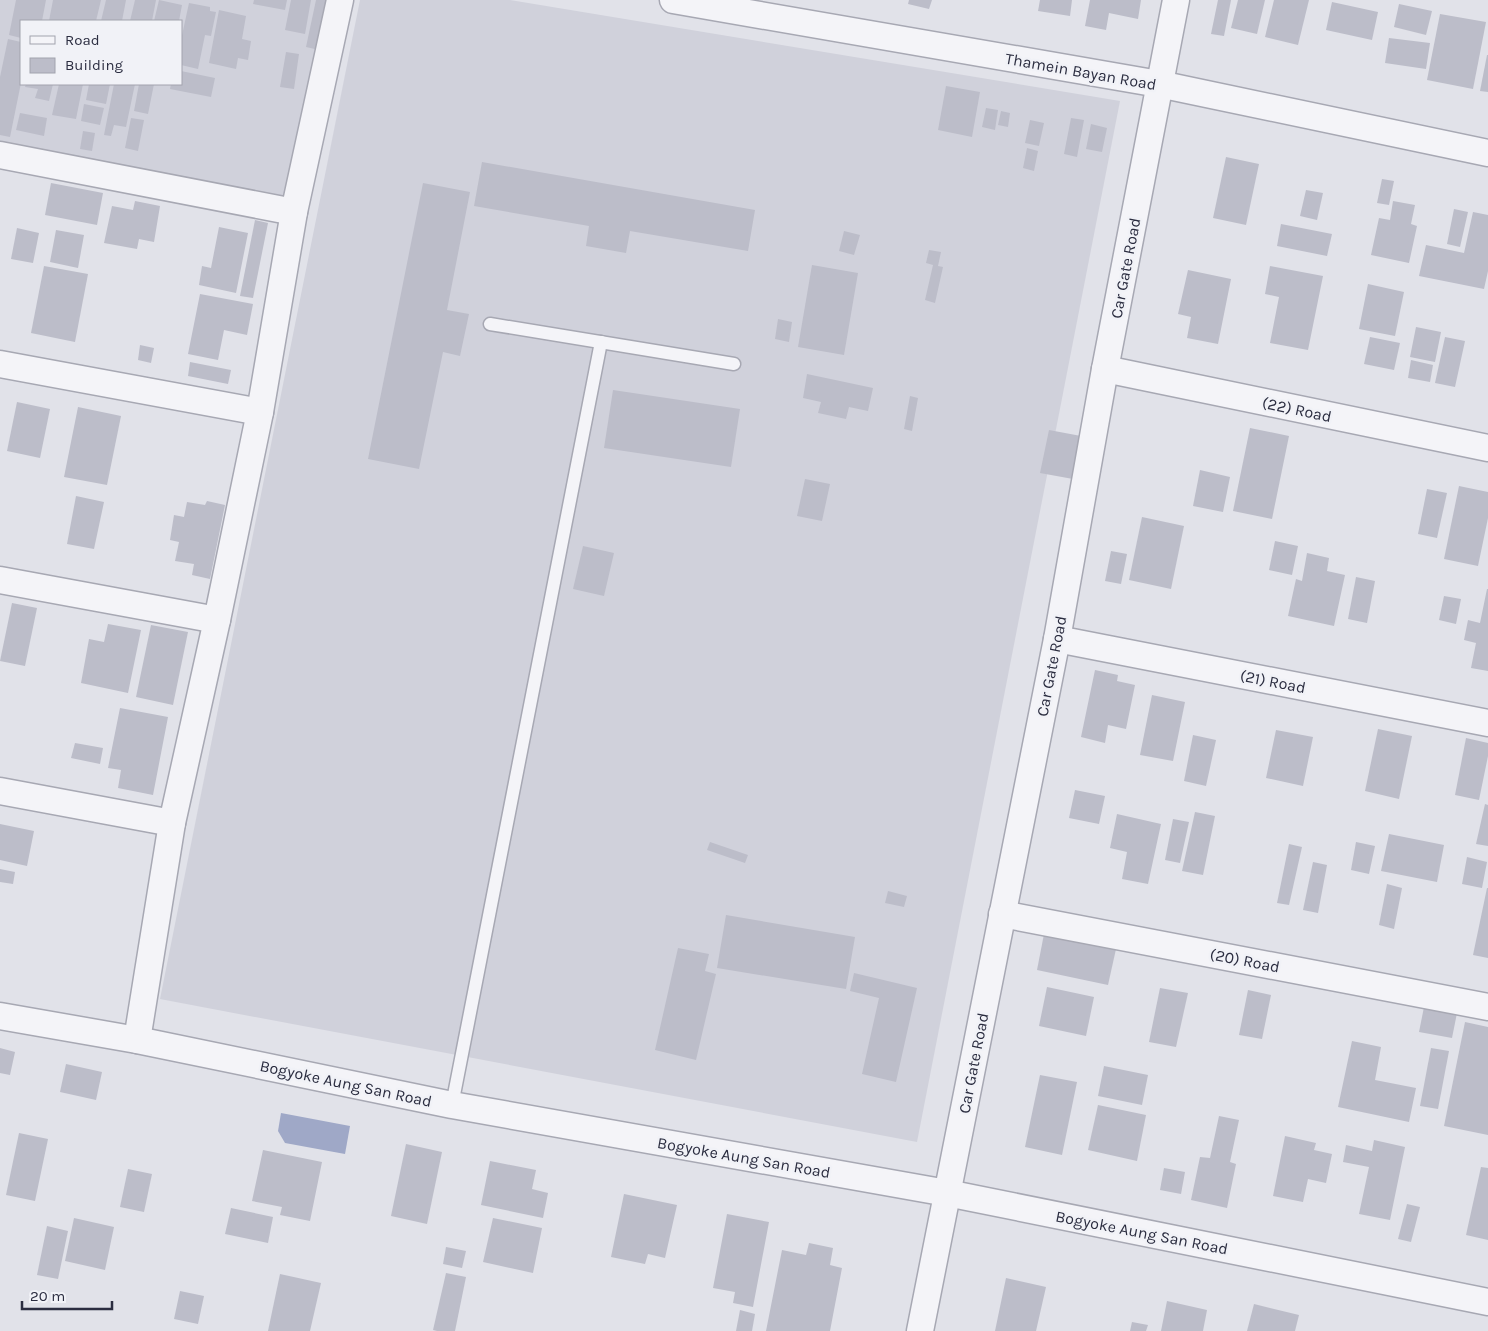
<svg xmlns="http://www.w3.org/2000/svg" width="1488" height="1331" viewBox="0 0 1488 1331" font-family="Karla,sans-serif">
	<style>
		.built { fill: #d0d1db; fill-rule: evenodd }
		.water { fill: #9fa8c7 }
		.building { fill: #bcbdc9 }
		.lines { fill: none; stroke-linecap: round; stroke-linejoin: round }
		.lane-casing { stroke: #a7a8b3; stroke-width: 15 }
		.street-casing { stroke: #a7a8b3; stroke-width: 29 }
		.lane { stroke: #f4f4f8; stroke-width: 12 }
		.street { stroke: #f4f4f8; stroke-width: 26 }
		.labels { text-anchor: middle; stroke-width: 5; stroke-linejoin: round; paint-order: stroke }
		.street-label { font-size: 16px; fill: #2b2d40; stroke: #f1f2f7 }
	</style>
	<rect width="100%" height="100%" fill="#e1e2e9"/>
	<g class="built">
		<path d="M0 0H331L286 203 0 149ZM21 21H181V84H21Z"/>
		<polygon points="360,0 510,0 1120,101 917,1142 160,999"/>
	</g>
	<polygon class="water" points="281,1113 350,1126 345,1154 285,1143 278,1131"/>
	<g class="building">
		<polygon points="16,0 46,0 42,21 21,21 21,38 9,35"/>
		<polygon points="53,0 101,0 96,21 49,21"/>
		<polygon points="106,0 126,0 122,21 101,21"/>
		<polygon points="135,0 156,0 152,21 130,21"/>
		<polygon points="159,0 182,5 179,21 154,21"/>
		<polygon points="254,0 287,0 285,10 253,4"/>
		<polygon points="291,0 311,0 305,34 285,30"/>
		<polygon points="316,0 329,0 319,50 306,47"/>
		<polygon points="909,0 932,0 929,9 908,4"/>
		<polygon points="1040,0 1072,0 1070,16 1038,11"/>
		<polygon points="1090,0 1141,0 1138,19 1109,13 1106,30 1085,26"/>
		<polygon points="1218,0 1231,0 1224,36 1211,34"/>
		<polygon points="1238,0 1265,0 1257,34 1231,28"/>
		<polygon points="1274,0 1309,0 1298,45 1265,37"/>
		<polygon points="1332,2 1378,12 1372,40 1326,30"/>
		<polygon points="189,3 210,7 210,11 216,12 211,36 205,35 198,69 181,65 181,40"/>
		<polygon points="1399,4 1432,11 1426,35 1394,27"/>
		<polygon points="219,10 246,16 242,39 251,41 248,60 238,58 236,69 209,63"/>
		<polygon points="1440,14 1486,22 1473,89 1427,80"/>
		<polygon points="1389,38 1430,43 1426,69 1385,63"/>
		<polygon points="8,39 21,42 21,83 10,137 0,135 0,77"/>
		<polygon points="286,52 299,54 294,89 280,87"/>
		<polygon points="1487,55 1488,55 1488,92 1480,91"/>
		<polygon points="181,71 215,78 211,97 170,89 171,84 181,84"/>
		<polygon points="26,84 53,84 49,101 35,98 38,89 25,87"/>
		<polygon points="59,84 83,84 76,119 52,115"/>
		<polygon points="89,84 110,84 106,104 86,100"/>
		<polygon points="114,84 135,84 126,127 114,125 111,136 104,135"/>
		<polygon points="139,84 154,84 148,114 134,111"/>
		<polygon points="946,86 980,92 972,137 938,130"/>
		<polygon points="84,104 104,108 100,125 81,121"/>
		<polygon points="986,108 998,110 995,130 982,127"/>
		<polygon points="1001,111 1010,113 1008,127 998,125"/>
		<polygon points="20,113 47,118 44,136 16,130"/>
		<polygon points="131,118 144,120 138,151 125,148"/>
		<polygon points="1071,118 1084,120 1077,157 1064,154"/>
		<polygon points="1030,120 1044,123 1039,146 1025,143"/>
		<polygon points="1091,124 1107,128 1102,152 1086,149"/>
		<polygon points="83,131 95,133 92,151 80,149"/>
		<polygon points="1027,148 1038,151 1034,171 1023,168"/>
		<polygon points="1226,157 1259,164 1246,225 1213,218"/>
		<polygon points="482,162 755,210 748,251 630,231 626,253 586,246 589,226 474,206"/>
		<polygon points="1382,179 1394,181 1389,205 1377,203"/>
		<polygon points="51,183 103,193 97,225 45,215"/>
		<polygon points="423,183 470,192 447,310 469,314 460,356 443,352 419,469 368,459"/>
		<polygon points="1306,190 1323,193 1317,220 1300,216"/>
		<polygon points="135,201 160,206 154,242 139,239 137,249 104,243 112,206 133,210"/>
		<polygon points="1393,201 1415,205 1411,224 1417,226 1409,263 1371,255 1379,218 1390,220"/>
		<polygon points="1454,209 1468,212 1460,247 1447,244"/>
		<polygon points="1473,212 1488,215 1488,271 1484,289 1419,276 1426,245 1464,253"/>
		<polygon points="255,220 268,223 253,298 240,296"/>
		<polygon points="1281,224 1332,234 1327,256 1277,246"/>
		<polygon points="219,227 248,233 236,293 199,285 202,266 211,268"/>
		<polygon points="17,228 39,233 33,263 11,259"/>
		<polygon points="56,230 84,235 78,268 50,262"/>
		<polygon points="844,231 860,235 854,255 839,251"/>
		<polygon points="929,250 941,252 938,266 943,267 935,303 925,300 933,265 926,263"/>
		<polygon points="812,265 858,273 844,355 798,347"/>
		<polygon points="44,266 88,274 75,342 31,333"/>
		<polygon points="1270,266 1323,276 1308,350 1270,343 1279,297 1265,294"/>
		<polygon points="1188,270 1231,279 1218,344 1187,338 1191,317 1178,314"/>
		<polygon points="1368,284 1404,292 1395,336 1359,329"/>
		<polygon points="200,294 253,304 247,335 224,330 218,360 188,354"/>
		<polygon points="778,319 792,322 789,342 775,339"/>
		<polygon points="1416,327 1441,332 1435,362 1410,357"/>
		<polygon points="1370,337 1400,343 1394,370 1364,364"/>
		<polygon points="1445,337 1465,341 1455,387 1435,383"/>
		<polygon points="140,345 154,348 151,363 138,360"/>
		<polygon points="1411,360 1433,365 1430,382 1408,378"/>
		<polygon points="190,362 231,370 228,384 188,376"/>
		<polygon points="807,374 873,388 868,411 849,407 846,419 818,413 821,402 803,398"/>
		<polygon points="613,390 740,409 731,467 604,448"/>
		<polygon points="910,396 918,398 912,431 904,429"/>
		<polygon points="17,402 50,409 40,458 7,451"/>
		<polygon points="78,407 121,416 107,485 64,477"/>
		<polygon points="1250,428 1289,436 1272,519 1233,511"/>
		<polygon points="1049,430 1081,436 1073,479 1040,473"/>
		<polygon points="1200,470 1230,477 1223,512 1193,506"/>
		<polygon points="805,479 830,484 822,521 797,516"/>
		<polygon points="1459,486 1488,492 1488,518 1478,566 1444,559"/>
		<polygon points="1427,489 1447,493 1437,538 1418,534"/>
		<polygon points="76,496 104,502 94,549 67,544"/>
		<polygon points="207,501 225,505 210,579 192,575 194,564 175,561 179,542 170,540 174,515 184,517 187,502 205,505"/>
		<polygon points="1142,517 1184,526 1171,589 1129,580"/>
		<polygon points="1275,541 1298,546 1292,575 1269,570"/>
		<polygon points="583,546 614,553 604,596 573,589"/>
		<polygon points="1111,551 1127,554 1121,584 1105,581"/>
		<polygon points="1307,553 1329,558 1327,571 1345,575 1334,626 1288,616 1296,579 1302,581"/>
		<polygon points="1356,577 1375,581 1367,623 1348,619"/>
		<polygon points="1487,589 1488,589 1488,671 1471,668 1476,643 1464,640 1468,620 1480,623"/>
		<polygon points="1444,596 1461,599 1456,624 1439,620"/>
		<polygon points="12,603 37,608 25,666 0,661"/>
		<polygon points="108,624 141,630 128,693 81,683 89,639 104,642"/>
		<polygon points="151,625 188,632 173,705 136,697"/>
		<polygon points="1095,670 1118,675 1117,681 1135,685 1126,729 1108,725 1105,743 1081,737"/>
		<polygon points="1152,695 1185,702 1173,761 1140,755"/>
		<polygon points="120,708 168,717 153,795 118,788 121,770 108,768"/>
		<polygon points="1378,729 1412,736 1399,799 1365,791"/>
		<polygon points="1276,730 1313,737 1303,786 1266,778"/>
		<polygon points="1193,735 1216,740 1206,786 1184,781"/>
		<polygon points="1466,738 1488,743 1488,756 1479,800 1455,795"/>
		<polygon points="75,743 103,748 100,764 71,758"/>
		<polygon points="1075,790 1105,796 1099,824 1069,818"/>
		<polygon points="1485,804 1488,805 1488,846 1476,844"/>
		<polygon points="1195,812 1215,816 1203,875 1182,871"/>
		<polygon points="1117,814 1161,824 1148,884 1122,879 1127,852 1110,848"/>
		<polygon points="1173,819 1189,822 1180,863 1165,860"/>
		<polygon points="0,824 34,831 27,866 0,860"/>
		<polygon points="1389,834 1444,845 1437,882 1381,871"/>
		<polygon points="710,842 748,855 745,863 707,850"/>
		<polygon points="1356,842 1375,846 1369,874 1351,870"/>
		<polygon points="1289,844 1302,847 1289,905 1277,903"/>
		<polygon points="1467,857 1487,862 1482,888 1462,884"/>
		<polygon points="1313,862 1327,865 1318,913 1303,910"/>
		<polygon points="0,869 15,872 13,884 0,882"/>
		<polygon points="1387,884 1402,888 1394,929 1379,925"/>
		<polygon points="1487,888 1488,888 1488,958 1473,955"/>
		<polygon points="888,891 907,896 904,907 885,903"/>
		<polygon points="726,915 855,937 846,989 717,968"/>
		<polygon points="1044,934 1116,949 1108,985 1037,970"/>
		<polygon points="678,948 709,954 705,971 716,974 696,1060 655,1050"/>
		<polygon points="854,973 917,988 896,1082 862,1074 879,998 850,991"/>
		<polygon points="1047,987 1094,997 1086,1036 1039,1026"/>
		<polygon points="1160,988 1188,993 1176,1047 1149,1042"/>
		<polygon points="1248,990 1271,995 1262,1039 1239,1035"/>
		<polygon points="1424,1007 1457,1013 1452,1038 1419,1032"/>
		<polygon points="1465,1022 1488,1027 1488,1135 1444,1126"/>
		<polygon points="1352,1041 1381,1047 1375,1080 1416,1088 1409,1122 1338,1107"/>
		<polygon points="0,1048 15,1052 10,1075 0,1073"/>
		<polygon points="1431,1048 1449,1051 1438,1109 1420,1106"/>
		<polygon points="66,1064 102,1072 96,1100 60,1092"/>
		<polygon points="1104,1066 1148,1075 1142,1105 1098,1096"/>
		<polygon points="1040,1075 1077,1082 1062,1155 1025,1147"/>
		<polygon points="1098,1105 1146,1115 1137,1161 1088,1150"/>
		<polygon points="1219,1116 1239,1120 1230,1162 1236,1164 1227,1208 1191,1200 1200,1157 1210,1158"/>
		<polygon points="19,1133 48,1139 35,1201 6,1195"/>
		<polygon points="1285,1136 1316,1143 1314,1150 1332,1154 1326,1183 1308,1179 1303,1202 1273,1196"/>
		<polygon points="1374,1140 1405,1147 1390,1220 1359,1214 1369,1167 1343,1162 1346,1145 1372,1151"/>
		<polygon points="406,1144 442,1152 427,1224 391,1216"/>
		<polygon points="263,1150 322,1162 310,1221 280,1215 282,1207 252,1201"/>
		<polygon points="490,1161 536,1170 532,1189 548,1193 543,1218 481,1205"/>
		<polygon points="1481,1167 1488,1168 1488,1240 1466,1235"/>
		<polygon points="1164,1168 1185,1172 1181,1194 1160,1190"/>
		<polygon points="128,1169 152,1174 144,1212 120,1207"/>
		<polygon points="624,1194 677,1205 665,1258 648,1254 645,1264 611,1257"/>
		<polygon points="1407,1204 1420,1207 1411,1242 1398,1239"/>
		<polygon points="231,1208 273,1217 268,1243 225,1234"/>
		<polygon points="727,1214 769,1222 753,1307 733,1303 735,1292 713,1288"/>
		<polygon points="74,1218 114,1227 105,1270 65,1261"/>
		<polygon points="493,1218 542,1228 533,1273 483,1262"/>
		<polygon points="47,1226 68,1231 58,1279 37,1275"/>
		<polygon points="809,1243 833,1248 830,1265 842,1268 830,1331 766,1331 782,1250 806,1255"/>
		<polygon points="446,1247 466,1251 462,1268 443,1264"/>
		<polygon points="446,1273 466,1277 455,1331 437,1331 433,1330"/>
		<polygon points="280,1274 321,1283 310,1331 268,1331"/>
		<polygon points="1006,1278 1046,1287 1036,1331 995,1331"/>
		<polygon points="180,1291 204,1296 198,1324 174,1319"/>
		<polygon points="1167,1301 1207,1310 1203,1331 1161,1331"/>
		<polygon points="1254,1304 1299,1315 1295,1331 1247,1331"/>
		<polygon points="740,1310 755,1314 752,1331 736,1331"/>
		<polygon points="1132,1322 1148,1325 1146,1331 1130,1331"/>
	</g>
	<g class="lines">
		<g class="lane-casing">
			<g id="lane">
				<polyline points="490,324 734,364"/>
				<polyline points="452,1105 601,342"/>
			</g>
		</g>
		<g class="street-casing">
			<g id="street">
				<polyline points="673,0 1159,84 1488,153"/>
				<polyline points="0,155 294,212"/>
				<polyline points="0,364 260,412"/>
				<polyline points="1105,369 1488,448"/>
				<polyline points="0,580 217,620"/>
				<polyline points="1057,639 1488,723"/>
				<polyline points="0,791 172,823"/>
				<polyline points="1002,914 1488,1007"/>
				<polyline points="0,1016 137,1040 452,1105 947,1193 1488,1302"/>
				<polyline points="137,1040 172,823 217,620 260,412 294,212 340,0"/>
				<polyline points="920,1331 1057,639 1105,369 1176,0"/>
			</g>
		</g>
		<use href="#lane" class="lane"/>
		<use href="#street" class="street"/>
	</g>
	<g class="labels">
		<g class="street-label">
			<text transform="translate(1081 71) rotate(10)" y="6">Thamein Bayan Road</text>
			<text transform="translate(1125 268) rotate(-79)" y="6">Car Gate Road</text>
			<text transform="translate(1297 409) rotate(12)" y="6">(22) Road</text>
			<text transform="translate(1051 666) rotate(-79)" y="6">Car Gate Road</text>
			<text transform="translate(1273 681) rotate(11)" y="6">(21) Road</text>
			<text transform="translate(1245 960) rotate(11)" y="6">(20) Road</text>
			<text transform="translate(973 1063) rotate(-79)" y="6">Car Gate Road</text>
			<text transform="translate(346 1083) rotate(12)" y="6">Bogyoke Aung San Road</text>
			<text transform="translate(744 1157) rotate(10)" y="6">Bogyoke Aung San Road</text>
			<text transform="translate(1142 1232) rotate(11)" y="6">Bogyoke Aung San Road</text>
		</g>
	</g>
	<rect x="20" y="20" width="162" height="65" fill="#f1f2f7" stroke="#a2a3ae"/>
	<rect x="30" y="36" width="25" height="8" fill="#f4f4f8" stroke="#a2a3ae"/>
	<text x="65" y="45" font-size="15" fill="#2b2d40">Road</text>
	<rect x="30" y="58" width="25" height="15" fill="#bcbdc9" stroke="#a2a3ae"/>
	<text x="65" y="70" font-size="15" fill="#2b2d40">Building</text>
	<path d="M22 1301v8h90v-8" fill="none" stroke="#2b2d40" stroke-width="2.5"/>
	<text x="30" y="1301" font-size="15" fill="#2b2d40" stroke="#f1f2f7" stroke-width="4" paint-order="stroke">20 m</text>
</svg>
